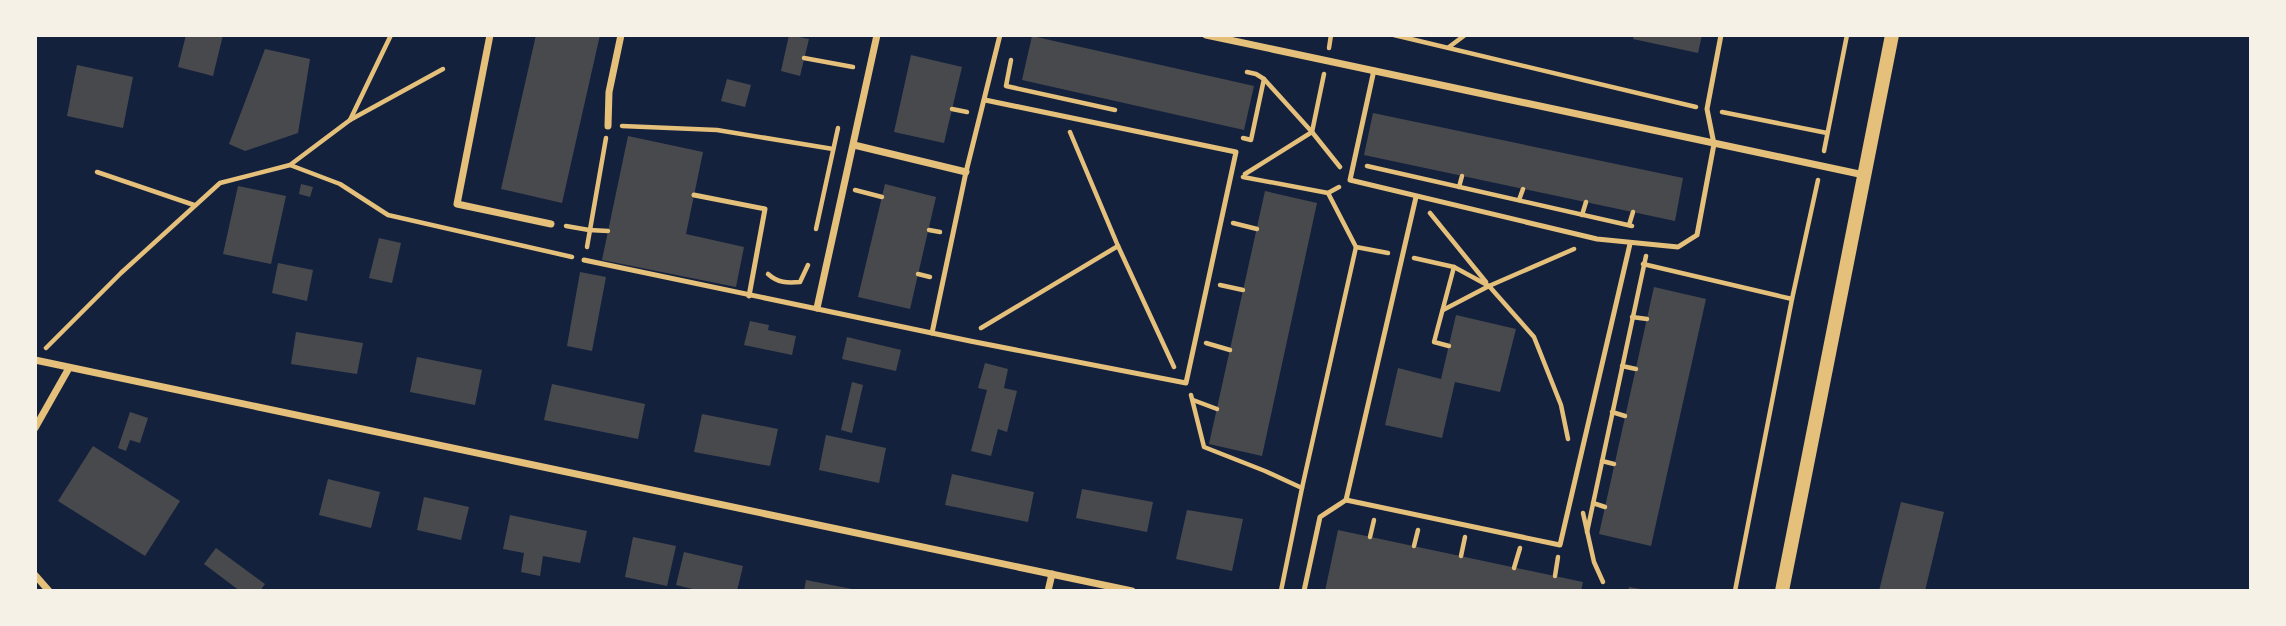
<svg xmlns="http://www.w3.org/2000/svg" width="2286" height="626" viewBox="0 0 2286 626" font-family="'Noto Sans',sans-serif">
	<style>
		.building { fill: #48494c }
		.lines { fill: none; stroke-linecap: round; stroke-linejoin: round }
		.path { stroke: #e5c07b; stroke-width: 4.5 }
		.service { stroke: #e5c07b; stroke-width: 5 }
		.minor { stroke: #e5c07b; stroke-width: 7 }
		.secondary { stroke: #e5c07b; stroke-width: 14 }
	</style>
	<rect width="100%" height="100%" fill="#14213d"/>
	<g class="building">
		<polygon points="186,35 223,35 213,76 178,67"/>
		<polygon points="536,35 600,35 562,203 501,189"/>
		<polygon points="789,35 809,39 800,76 781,71"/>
		<polygon points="1634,35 1702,35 1698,53 1633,39"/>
		<polygon points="1032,36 1254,86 1244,130 1022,80"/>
		<polygon points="265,49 310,59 298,133 245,151 229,144"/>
		<polygon points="911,55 962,67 944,143 894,132"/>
		<polygon points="77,65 133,77 123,128 67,116"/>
		<polygon points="727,79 751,85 745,107 721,101"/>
		<polygon points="1373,113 1683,178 1675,221 1364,155"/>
		<polygon points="628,136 703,152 686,234 744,247 736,287 602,260"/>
		<polygon points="301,184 313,187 310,197 299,194"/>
		<polygon points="885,184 936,197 910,309 858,297"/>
		<polygon points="238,186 286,196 271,264 223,254"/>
		<polygon points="1265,191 1317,203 1262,456 1209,444"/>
		<polygon points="379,238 401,243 392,283 369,278"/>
		<polygon points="278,263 313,270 307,301 272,293"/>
		<polygon points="580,272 606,277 592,351 567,346"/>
		<polygon points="1654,287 1706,299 1651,546 1599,534"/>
		<polygon points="1456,315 1516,329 1500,392 1455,382 1442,438 1385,425 1398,368 1441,379"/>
		<polygon points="750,321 769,325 768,330 796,336 792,355 744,345"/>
		<polygon points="296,332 363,343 357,374 291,364"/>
		<polygon points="847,337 901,350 896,371 842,359"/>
		<polygon points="417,357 482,370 475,405 410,392"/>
		<polygon points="985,363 1008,369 1004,388 1017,391 1007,432 998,429 991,456 971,451 987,390 978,388"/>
		<polygon points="852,382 863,385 852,433 841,430"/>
		<polygon points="552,384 645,404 638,439 544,420"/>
		<polygon points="130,412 148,418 140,443 130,440 126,451 118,448"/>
		<polygon points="702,414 778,429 770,466 694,452"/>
		<polygon points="826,435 886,448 879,483 819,470"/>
		<polygon points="93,446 180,501 145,556 58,501"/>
		<polygon points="952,474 1034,492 1028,522 945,505"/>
		<polygon points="328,479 380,492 371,528 319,515"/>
		<polygon points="1082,489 1153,502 1147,532 1076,518"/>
		<polygon points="424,497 469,507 461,540 417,530"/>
		<polygon points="1901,502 1944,512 1925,591 1879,591"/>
		<polygon points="1187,510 1243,519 1232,571 1176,559"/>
		<polygon points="510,515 587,531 580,563 543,556 540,576 521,572 524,553 503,549"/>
		<polygon points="1338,530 1583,582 1581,591 1325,591"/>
		<polygon points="633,537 676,546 667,586 625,577"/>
		<polygon points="216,548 265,584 260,591 240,591 204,564"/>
		<polygon points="684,552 743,566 737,591 701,591 676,585"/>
		<polygon points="806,580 857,590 857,591 804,591"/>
		<polygon points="1629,587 1646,590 1646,591 1628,591"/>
	</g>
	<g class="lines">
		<g class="path">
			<polyline points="1394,35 1696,107"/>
			<polyline points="1449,47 1465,35"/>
			<polyline points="1329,48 1331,35"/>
			<polyline points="804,58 853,67"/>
			<polyline points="1011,60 1006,86 1115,110"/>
			<polyline points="1247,72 1256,74 1264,79 1312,132 1340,167"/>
			<polyline points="952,109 967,112"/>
			<polyline points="1722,112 1827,133"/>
			<polyline points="350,120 443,69"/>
			<polyline points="622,126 717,130 833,149"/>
			<polyline points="1070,132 1118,246 1174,367"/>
			<polyline points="1243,138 1251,140 1264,79"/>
			<polyline points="1824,151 1847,35"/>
			<polyline points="290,165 340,184 388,215 572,257"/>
			<polyline points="1367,166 1632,226"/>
			<polyline points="97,172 194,205"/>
			<polyline points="1245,174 1312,132 1324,74"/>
			<polyline points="1243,177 1328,193 1339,187"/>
			<polyline points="1459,187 1462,176"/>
			<polyline points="855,190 882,197"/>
			<polyline points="1328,193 1356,247 1388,253"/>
			<polyline points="1519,200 1523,189"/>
			<polyline points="1430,213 1486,282"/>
			<polyline points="1582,215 1586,202"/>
			<polyline points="1233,223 1257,229"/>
			<polyline points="1629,225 1633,212"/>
			<polyline points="566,226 589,230 608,231"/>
			<polyline points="816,229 838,128"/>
			<polyline points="929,230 940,232"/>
			<polyline points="587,247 606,138"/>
			<polyline points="1414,258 1454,267 1489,286 1534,337 1561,405 1568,439"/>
			<polyline points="1643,264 1792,299"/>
			<path d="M768 274C778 283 787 283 800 282L808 265"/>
			<polyline points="918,274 930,277"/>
			<polyline points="1220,285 1243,290"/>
			<polyline points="1443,310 1489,286 1574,249"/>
			<polyline points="1632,317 1647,319"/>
			<polyline points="981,328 1118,246"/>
			<polyline points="1206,343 1230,350"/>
			<polyline points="1449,346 1434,342 1454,267"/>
			<polyline points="46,348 121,273 220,183 290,165 350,120 391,35"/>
			<polyline points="1622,366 1636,369"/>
			<polyline points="1191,395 1204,447 1265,471 1302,488 1281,591"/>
			<polyline points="1193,400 1217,409"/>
			<polyline points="1612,412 1625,416"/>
			<polyline points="1602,461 1614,464"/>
			<polyline points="1302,488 1356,247"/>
			<polyline points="1593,503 1605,507"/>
			<polyline points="1583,513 1594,562 1603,582"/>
			<polyline points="1587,532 1646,256"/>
			<polyline points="1370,537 1374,520"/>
			<polyline points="1414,546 1418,530"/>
			<polyline points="1461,556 1465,537"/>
			<polyline points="1514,568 1520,548"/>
			<polyline points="1555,576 1558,557"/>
			<polyline points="1735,591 1792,299 1818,180"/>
		</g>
		<g class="service">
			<polyline points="1374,70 1350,180 1597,239 1678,247 1697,235 1714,144 1707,109 1721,35"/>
			<polyline points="694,195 765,209 749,296"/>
			<polyline points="584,260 970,341 1186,383 1236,152 985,100"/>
			<polyline points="932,333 966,172 1000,35"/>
			<polyline points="1346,500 1416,197"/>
			<polyline points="1304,591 1320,517 1346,500 1560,545 1630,244"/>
		</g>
		<g class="minor">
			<polyline points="490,35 457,204 551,224"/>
			<polyline points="1206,35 1864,175"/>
			<polyline points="608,126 609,92 621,35"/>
			<polyline points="854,145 966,172"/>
			<polyline points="817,308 877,35"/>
			<polyline points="35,360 1132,591"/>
			<polyline points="35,428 69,368"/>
			<polyline points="35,575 49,591"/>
			<polyline points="1048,591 1052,574"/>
		</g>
		<polyline class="secondary" points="1782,591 1892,35"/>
	</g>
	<rect width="2286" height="626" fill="none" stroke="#f6f1e7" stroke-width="74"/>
</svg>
